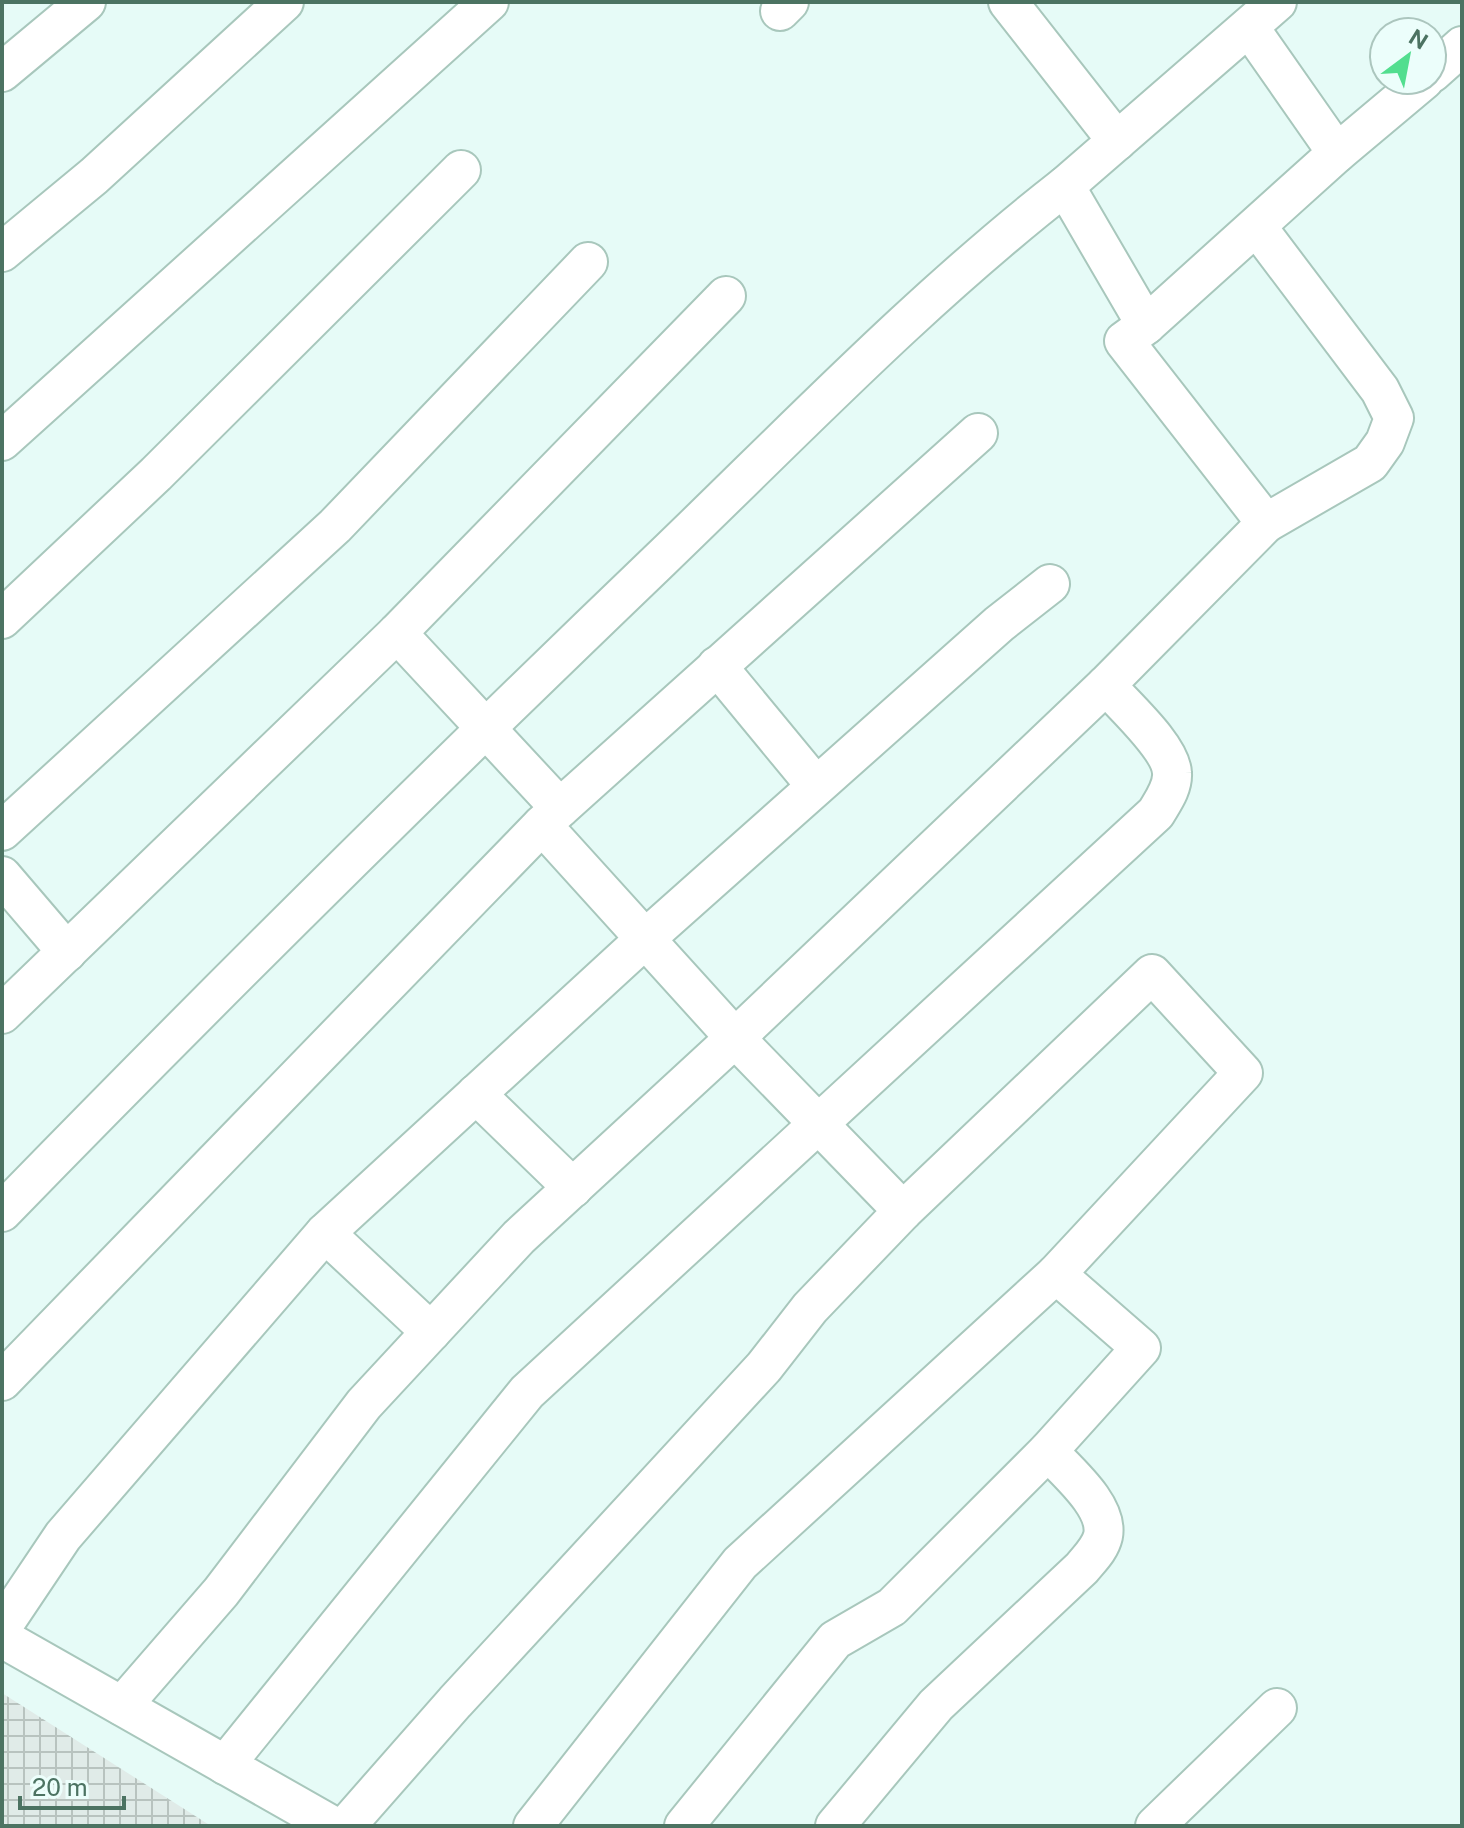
<svg xmlns="http://www.w3.org/2000/svg" width="1464" height="1828" viewBox="0 0 1464 1828" font-family="'Public Sans',sans-serif">
	<style>
		.industrial { fill: url(#industrial-grid) }
		.lines { fill: none; stroke-linecap: round; stroke-linejoin: round }
		.street-casing { stroke: #a8c7bc; stroke-width: 42 }
		.street { stroke: #fff; stroke-width: 38 }
	</style>
	<defs>
		<pattern id="industrial-grid" width="8" height="8" patternUnits="userSpaceOnUse" patternTransform="scale(2)"><rect width="8" height="8" fill="#e0ebe8"/><path d="M0 4h8M4 0v8" fill="none" stroke="#b8c3bf"/></pattern>
	</defs>
	<rect width="100%" height="100%" fill="#e6fbf7"/>
	<polygon class="industrial" points="2,1693 211,1826 2,1826"/>
	<g class="lines">
		<g class="street-casing">
			<g id="street">
				<polyline points="1008,2 1117,141"/>
				<polyline points="780,11 789,2"/>
				<polyline points="1249,27 1337,153"/>
				<polyline points="2,72 86,2"/>
				<polyline points="1432,73 1462,46"/>
				<polyline points="1257,227 1380,390 1394,418 1385,442 1370,463 1266,523"/>
				<polyline points="2,252 94,176 284,2"/>
				<polyline points="1146,325 1337,153 1424,80"/>
				<polyline points="2,441 489,2"/>
				<polyline points="2,619 156,474 461,170"/>
				<polyline points="397,633 560,808 542,825 735,1038 1106,685 1266,523 1124,341 1146,325 1065,186 1277,2"/>
				<polyline points="717,666 816,786"/>
				<polyline points="560,808 978,433"/>
				<polyline points="2,831 335,526 588,262"/>
				<polyline points="2,876 67,952"/>
				<polyline points="2,1014 397,633 726,296"/>
				<polyline points="476,1094 573,1188"/>
				<polyline points="903,1211 1152,974 1243,1073 1056,1274"/>
				<path d="M2 1212C218 990 438 773 661 559 793 432 920 299 1065 186"/>
				<polyline points="325,1233 431,1332"/>
				<polyline points="2,1381 542,825"/>
				<polyline points="2,1627 63,1536 325,1233 645,939 999,624 1050,584"/>
				<polyline points="2,1638 333,1826"/>
				<polyline points="122,1706 221,1592 364,1404 519,1237 735,1038 903,1211 810,1308 764,1367 455,1702 346,1826"/>
				<path d="M225 1765 527 1392 1156 813C1163 801 1173 788 1172 773 1171 747 1123 705 1106 685"/>
				<polyline points="533,1826 740,1563 1056,1274 1141,1348 1048,1451 892,1607 835,1640 684,1826"/>
				<path d="M835 1826 936 1705 1082 1568C1090 1558 1100 1549 1103 1536 1109 1506 1066 1471 1048 1451"/>
				<polyline points="1155,1826 1277,1708"/>
			</g>
		</g>
		<use href="#street" class="street"/>
	</g>
	<rect width="1464" height="1828" fill="none" stroke="#4c7362" stroke-width="8"/>
	<g transform="translate(1408 56) rotate(32)"><circle r="38" fill="#ecfefb" stroke="#acc6be" stroke-width="2"/>
	<path d="M0-6L14 30L0 20L-14 30Z" fill="#52de8f"/>
	<text y="-12" font-size="22" font-weight="bold" text-anchor="middle" fill="#4c7362">N</text>
	</g>
	<path d="M20 1796v12h104v-12" fill="none" stroke="#4c7362" stroke-width="4"/>
	<text x="32" y="1796" font-size="24" fill="#4c7362" stroke="#ecfefb" stroke-width="6" paint-order="stroke">20 m</text>
</svg>
